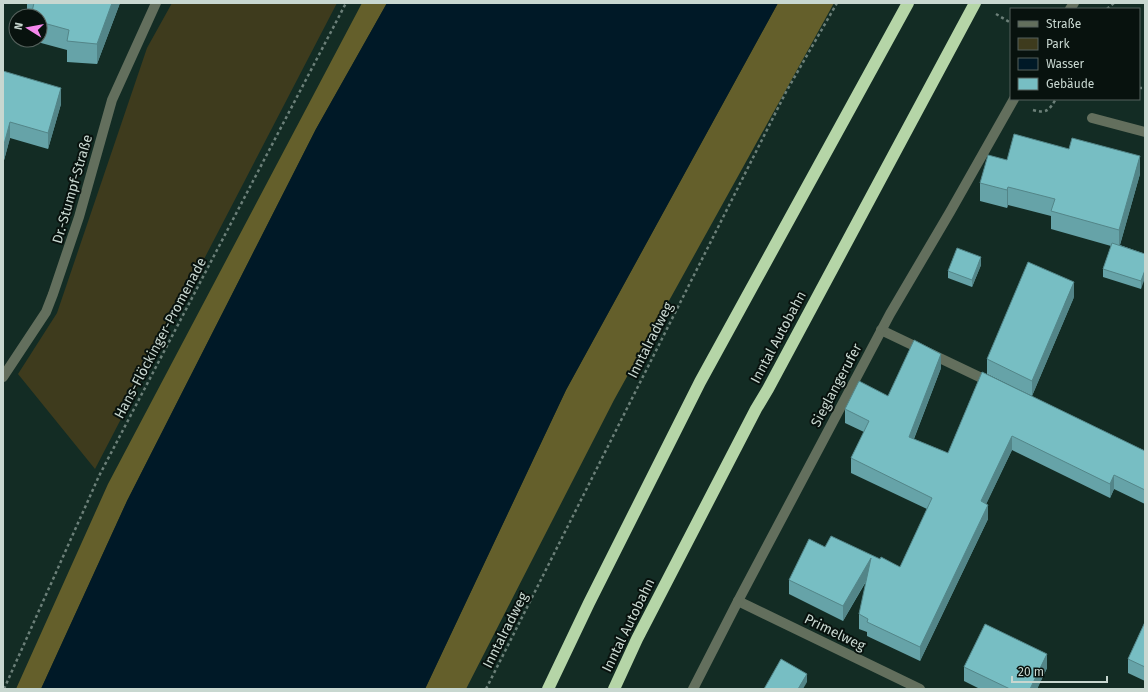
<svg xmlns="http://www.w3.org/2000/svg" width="1148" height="692" viewBox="0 0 1148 692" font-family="'Fira Sans',sans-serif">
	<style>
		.green { fill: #3e3b1d }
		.forest { fill: #645f2b }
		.water { fill: #001927 }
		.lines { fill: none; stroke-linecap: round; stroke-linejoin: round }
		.path { stroke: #6c8079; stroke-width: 2.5; stroke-dasharray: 3 3; stroke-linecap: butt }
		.minor { stroke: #636f5d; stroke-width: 10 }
		.highway { stroke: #b5d5a7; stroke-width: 12 }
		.wall { fill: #66a3a8 }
		.shaded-wall { fill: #538588 }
		.building { fill: #77bec3; stroke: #538588 }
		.labels { text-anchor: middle; stroke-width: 4; stroke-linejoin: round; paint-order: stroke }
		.street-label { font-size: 14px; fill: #c8d7d0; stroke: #08120e }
	</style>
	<rect width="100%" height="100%" fill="#132c24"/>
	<polygon class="green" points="172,3 337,3 95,469 18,374 57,313 147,48"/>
	<g class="forest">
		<polygon points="362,3 387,3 316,129 127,501 41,689 16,689 108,484"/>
		<polygon points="778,3 834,3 614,400 466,689 425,689 566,390"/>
	</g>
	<polygon class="water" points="387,3 778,3 566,390 425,689 41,689 127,501 316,129"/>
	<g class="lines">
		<g class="path">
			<polyline points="1107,9 1114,3"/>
			<polyline points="996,14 1011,23"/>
			<polyline points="1139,88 1145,88"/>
			<path d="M1033 110C1047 114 1049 110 1056 99"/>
			<polyline points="4,689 99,476 346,3"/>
			<polyline points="486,689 786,92 837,3"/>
		</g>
		<g class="minor">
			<polyline points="1070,9 1074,3"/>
			<polyline points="1092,118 1145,132"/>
			<polyline points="881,330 992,383"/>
			<polyline points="3,377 46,312 53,294 79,217 112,100 156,3"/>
			<polyline points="738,601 920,689"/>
			<polyline points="693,689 738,601 890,314 950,212 1014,99"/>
		</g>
		<g class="highway">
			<polyline points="548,689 589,603 700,382 908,3"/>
			<polyline points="614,689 637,639 756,409 768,389 975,3"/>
		</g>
	</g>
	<g class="wall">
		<polygon points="27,3 120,3 97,64 67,62 67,50 30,40 40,40 40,16 27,10"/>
		<polygon points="3,71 61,104 48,149 10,138 3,164"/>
		<polygon points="1007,160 1140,174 1120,245 1145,254 1141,289 1103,277 1103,269 1111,246 1051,229 1051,216 1008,205 1007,208 980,201 980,183"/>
		<polygon points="981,265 972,287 948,278 948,271"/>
		<polygon points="1074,297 1032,396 987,374 987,359"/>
		<polygon points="941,368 914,439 948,453 982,372 1145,451 1145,504 1114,489 1110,498 1012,450 986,504 988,519 920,661 867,636 867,632 859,629 859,614 867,580 843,621 789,594 789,580 825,547 880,559 900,567 927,509 851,473 851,458 864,432 845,423 845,409 888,396"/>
		<polygon points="1145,622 1145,681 1128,673 1128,659"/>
		<polygon points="964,667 1047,668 1037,689 980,689 964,681"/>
	</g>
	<g class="shaded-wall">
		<polygon points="112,3 120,3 97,64 97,44"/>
		<polygon points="61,88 61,104 48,149 48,133"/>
		<polygon points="10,122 10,138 3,164 3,148"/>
		<polygon points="1140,156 1140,174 1119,248 1119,230"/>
		<polygon points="1008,187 1008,205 1007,208 1007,190"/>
		<polygon points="981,257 981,265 972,287 972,280"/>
		<polygon points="1145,270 1145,278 1141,289 1141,281"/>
		<polygon points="1074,282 1074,297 1032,396 1032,381"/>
		<polygon points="941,354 941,368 909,451 909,437"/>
		<polygon points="1012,436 1012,450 981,515 981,501"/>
		<polygon points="1114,475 1114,489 1110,498 1110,484"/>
		<polygon points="988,505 988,519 920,661 920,647"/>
		<polygon points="871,558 871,572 843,621 843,606"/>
		<polygon points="1047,654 1047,668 1037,689 1030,689"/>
		<polygon points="807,674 807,682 803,689 798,689"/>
	</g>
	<g class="building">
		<polygon points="34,3 112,3 97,44 67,41 69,30 40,22 40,16 31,16"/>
		<polygon points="3,71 61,88 48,133 10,122 3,148"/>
		<polygon points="1014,134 1069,149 1072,138 1140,156 1119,230 1051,211 1055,199 1008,187 1007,190 980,183 988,155 1007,160"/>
		<polygon points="1112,243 1145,254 1145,270 1141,281 1103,269"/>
		<polygon points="957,248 981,257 972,280 948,271"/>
		<polygon points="1028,262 1074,282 1032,381 987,359"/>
		<polygon points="914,340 941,354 909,437 948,453 982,372 1145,451 1145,490 1114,475 1110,484 1012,436 981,501 988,505 920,647 867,622 868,619 859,614 871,558 843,606 789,580 809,539 825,547 831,536 880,559 881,557 900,567 932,498 851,458 869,421 845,409 859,381 888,396"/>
		<polygon points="1145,622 1145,667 1128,659"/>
		<polygon points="985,624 1047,654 1030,689 1010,689 964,667"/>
		<polygon points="781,659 807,674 798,689 764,689"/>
	</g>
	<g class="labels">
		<g class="street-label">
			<text transform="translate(72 189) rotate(-74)" y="5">Dr.-Stumpf-Straße</text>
			<text transform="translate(778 337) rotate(-62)" y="5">Inntal Autobahn</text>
			<text transform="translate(160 338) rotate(-62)" y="5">Hans-Flöckinger-Promenade</text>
			<text transform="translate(650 340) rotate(-63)" y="5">Inntalradweg</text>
			<text transform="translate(836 385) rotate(-62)" y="5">Sieglangerufer</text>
			<text transform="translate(628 625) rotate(-64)" y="5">Inntal Autobahn</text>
			<text transform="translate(505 630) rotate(-63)" y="5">Inntalradweg</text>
			<text transform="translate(835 632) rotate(26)" y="5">Primelweg</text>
		</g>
	</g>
	<rect width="1148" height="692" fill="none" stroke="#c8d7d0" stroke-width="8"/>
	<rect x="1010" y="8" width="130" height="92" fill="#08120e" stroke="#55615c"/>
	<rect x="1018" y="21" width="20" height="6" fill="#636f5d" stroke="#55615c"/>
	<text x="1046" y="28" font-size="12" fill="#c8d7d0">Straße</text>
	<rect x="1018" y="38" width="20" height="12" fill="#3e3b1d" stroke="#55615c"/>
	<text x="1046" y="48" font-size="12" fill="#c8d7d0">Park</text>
	<rect x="1018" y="58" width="20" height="12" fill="#001927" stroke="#55615c"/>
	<text x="1046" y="68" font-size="12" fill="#c8d7d0">Wasser</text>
	<rect x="1018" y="78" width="20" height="12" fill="#77bec3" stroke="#55615c"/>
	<text x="1046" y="88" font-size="12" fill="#c8d7d0">Gebäude</text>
	<g transform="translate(28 28) rotate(281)"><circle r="19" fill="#08120e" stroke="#55615c"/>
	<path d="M0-3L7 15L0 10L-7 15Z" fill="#f688ed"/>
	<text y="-6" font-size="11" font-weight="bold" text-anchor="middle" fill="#c8d7d0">N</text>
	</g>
	<path d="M1012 676v6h95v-6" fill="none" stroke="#c8d7d0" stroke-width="2"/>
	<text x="1018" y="676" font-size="12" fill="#c8d7d0" stroke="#08120e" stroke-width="3" paint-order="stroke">20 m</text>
</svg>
